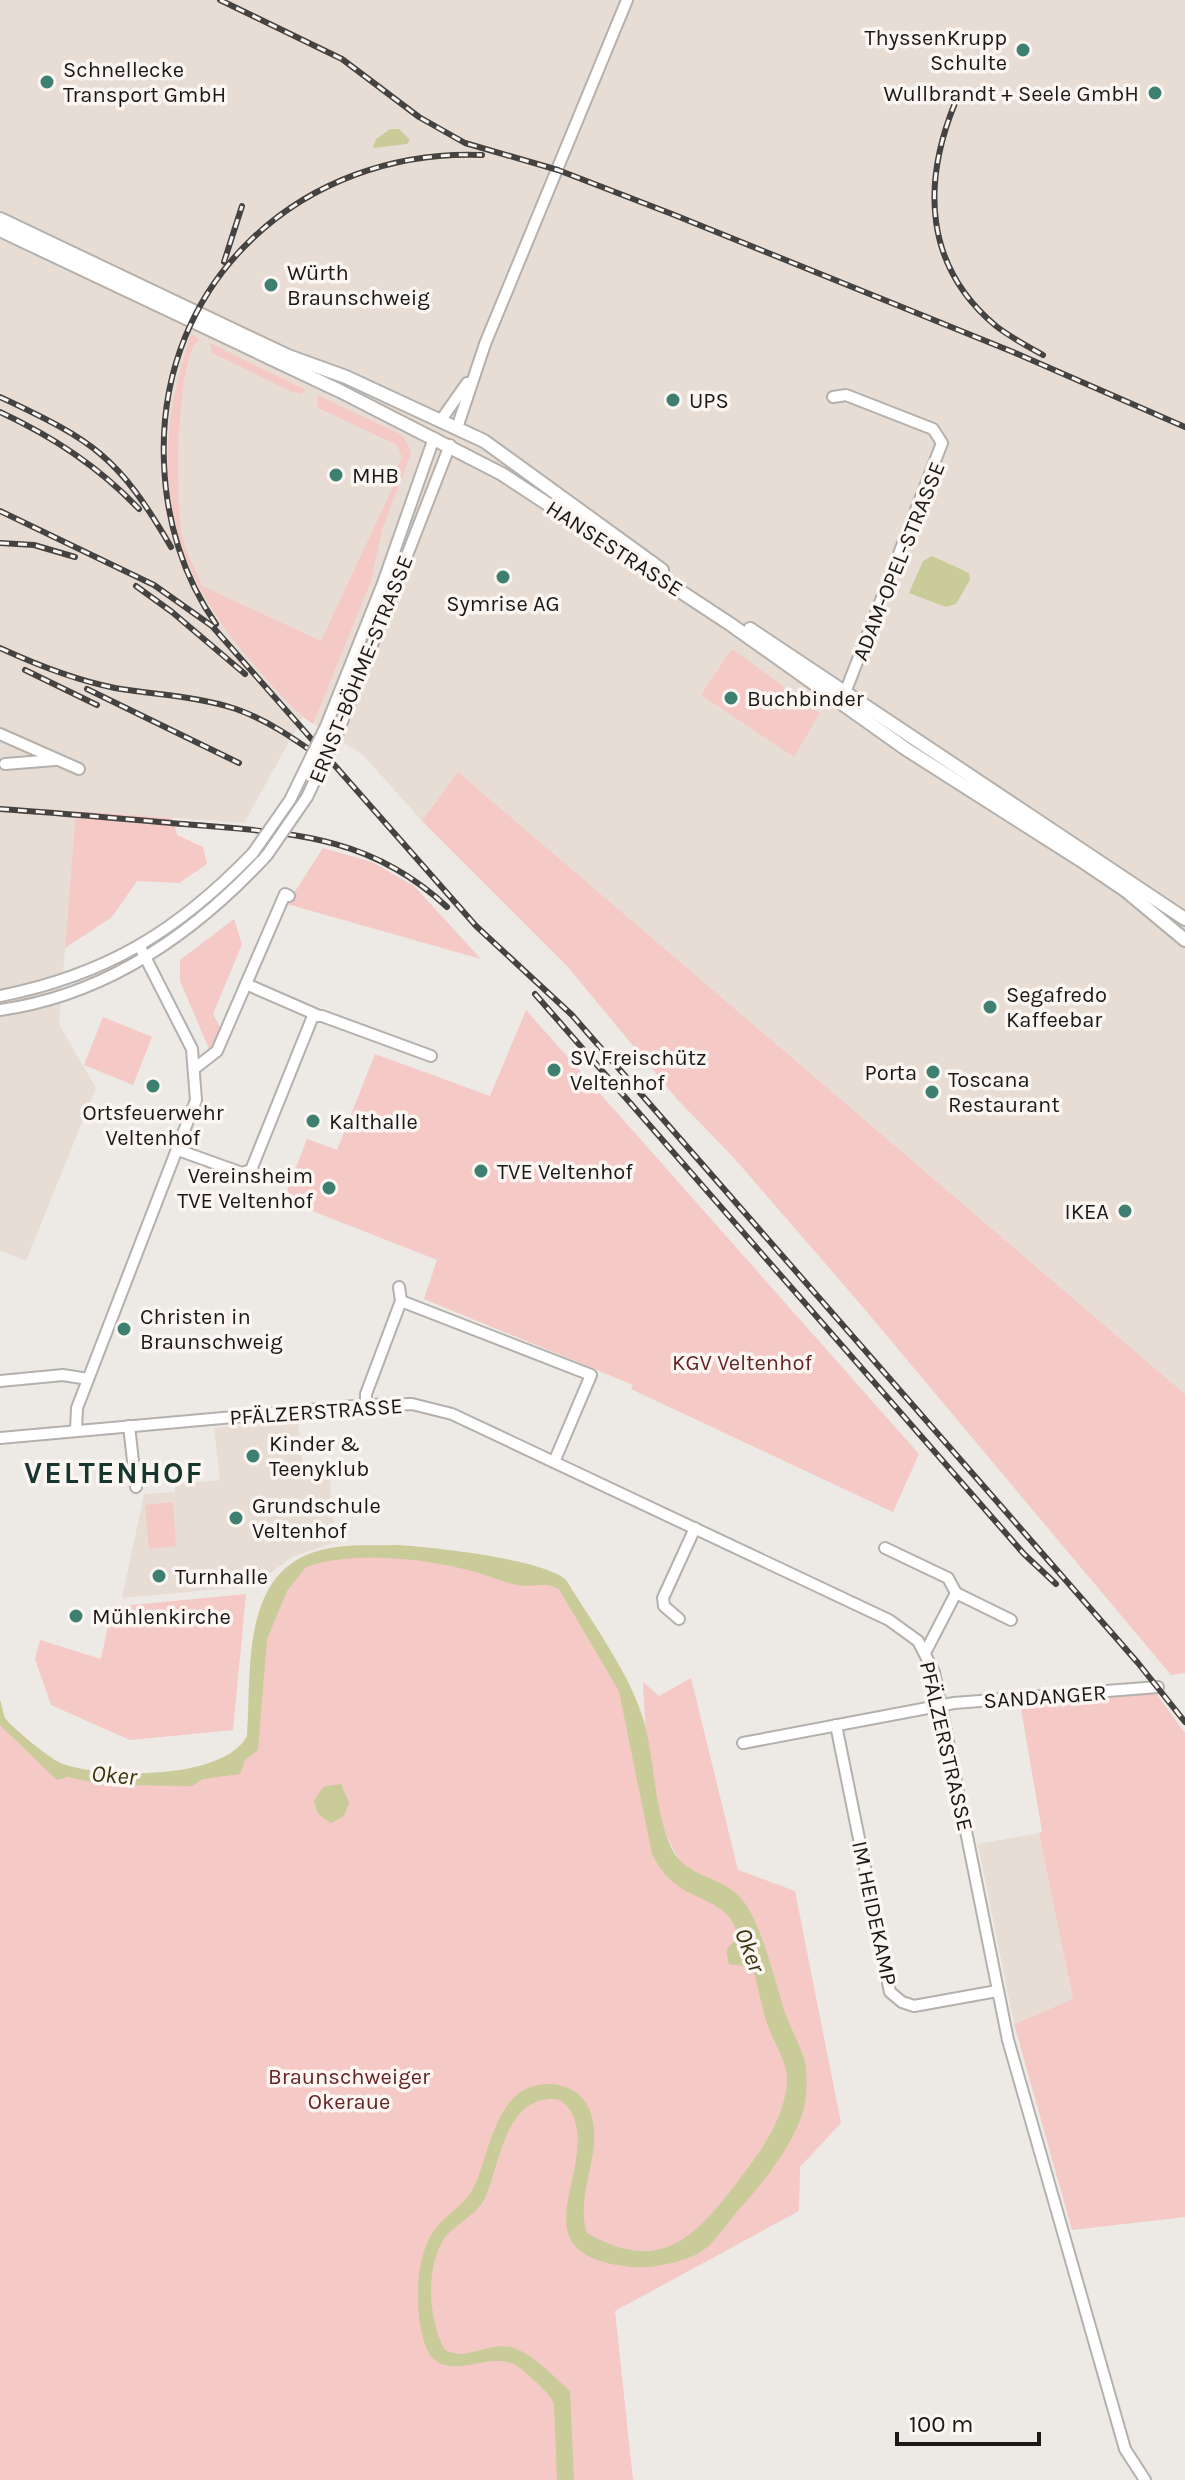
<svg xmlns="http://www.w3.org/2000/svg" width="1185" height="2480" viewBox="0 0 1185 2480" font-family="Karla,sans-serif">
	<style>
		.built { fill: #e8ddd4 }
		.green { fill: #f4c9c6 }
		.water { fill: #c9cb99 }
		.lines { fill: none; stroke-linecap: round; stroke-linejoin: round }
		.minor-casing { stroke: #b4b0ad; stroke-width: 14 }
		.major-casing { stroke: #b4b0ad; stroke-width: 16 }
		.minor { stroke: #fff; stroke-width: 10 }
		.major { stroke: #fff; stroke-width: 12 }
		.rail-casing { stroke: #454341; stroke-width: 6 }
		.rail { stroke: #fbf6f2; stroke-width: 3; stroke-dasharray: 9; stroke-linecap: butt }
		.minor-bridge-casing { stroke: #b4b0ad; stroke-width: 14; stroke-linecap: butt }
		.minor-bridge { stroke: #fff; stroke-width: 10 }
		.poi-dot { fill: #3e8070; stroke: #fbf6f2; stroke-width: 3 }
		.labels { text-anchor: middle; stroke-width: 7; stroke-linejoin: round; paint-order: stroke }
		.poi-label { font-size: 22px; fill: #1b1918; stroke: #fbf6f2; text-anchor: start }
		.street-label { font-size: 22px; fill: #1b1918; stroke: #fbf6f2 }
		.park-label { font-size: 22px; fill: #662324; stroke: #fbf6f2 }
		.water-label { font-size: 24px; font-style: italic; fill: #36370f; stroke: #fbf6f2 }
		.district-label { font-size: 30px; font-weight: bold; letter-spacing: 2px; fill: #16362e; stroke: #fbf6f2 }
	</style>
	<rect width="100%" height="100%" fill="#ede9e5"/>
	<g class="built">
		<polygon points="0,0 1185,0 1185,1394 458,772 422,821 363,755 303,717 244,823 76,811 59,1024 96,1088 26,1261 0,1250"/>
		<polygon points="298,1420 304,1474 329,1472 336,1542 292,1557 253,1586 122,1598 144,1494 175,1492 175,1484 220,1480 214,1428"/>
		<polygon points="1039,1833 1073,1999 1014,2024 978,1844"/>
	</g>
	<g class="green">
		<path d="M191 334 200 339C176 351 174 509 183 539 187 555 196 571 202 586L321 641 398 476 395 472 402 457 397 445 318 408 317 395 400 434 407 442 411 453 382 530 371 581 313 724C288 707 269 681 249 659 161 555 149 461 191 334Z"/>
		<polygon points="210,343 306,390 301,394 292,392 212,353"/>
		<polygon points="732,649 820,713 794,757 701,695"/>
		<polygon points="458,772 1185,1394 1185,1673 1171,1675 856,1299 734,1158 677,1099 567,966 422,821"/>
		<polygon points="76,811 172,818 177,835 203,847 207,864 179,883 137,881 112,917 65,948"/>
		<polygon points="323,848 372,862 414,886 481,959 287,904"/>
		<polygon points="234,919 242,944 213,1014 221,1029 210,1051 180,981 180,960"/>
		<polygon points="526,1010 919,1454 893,1512 631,1389 633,1385 424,1299 437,1260 305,1208 287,1191 307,1139 337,1150 375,1054 490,1096"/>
		<polygon points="103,1017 152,1037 133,1085 84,1065"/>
		<polygon points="173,1502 176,1546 149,1549 145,1505"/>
		<path d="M416 1553 552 1580 564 1591 629 1690 658 1836 683 1865C648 1816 646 1740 643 1682L659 1696 691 1678 738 1870 795 1891 841 2123 800 2167 799 2211 615 2311 633 2480H0V1708L3 1718 57 1765 111 1777 170 1775 227 1763 251 1741 256 1629 303 1564 342 1554Z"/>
		<polygon points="246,1594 233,1730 130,1740 51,1705 35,1659 40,1640 101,1659 112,1607"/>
		<polygon points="1156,1693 1185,1733 1185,2217 1072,2230 1014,2024 1073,1999 1039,1833 1042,1831 1020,1703"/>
	</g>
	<g class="water">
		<polygon points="390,129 399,129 410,140 407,144 373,148 376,139"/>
		<polygon points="932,556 969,573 970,580 956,604 946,607 909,593 923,561"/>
		<path d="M398 1545C430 1547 545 1559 566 1580 593 1624 632 1676 645 1725 655 1765 654 1808 671 1847 684 1876 715 1875 737 1894 761 1916 775 1984 786 2015 792 2032 803 2050 806 2067 807 2078 807 2097 804 2108 795 2142 765 2181 741 2207 729 2220 715 2244 699 2253 683 2262 651 2269 632 2267 509 2255 602 2169 571 2112 566 2103 559 2098 549 2099 504 2102 499 2167 485 2198 476 2217 452 2224 442 2242 425 2273 429 2321 445 2350 468 2362 490 2340 514 2348 535 2356 553 2376 570 2391L574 2480H557L554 2404C550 2394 543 2389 535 2381 528 2375 520 2366 511 2363 481 2352 436 2390 423 2338 415 2307 415 2259 433 2232 444 2215 465 2206 474 2187 491 2151 496 2081 551 2084 565 2085 579 2091 586 2103 610 2145 573 2190 587 2233 663 2277 698 2234 742 2176 763 2148 783 2120 787 2084 789 2062 772 2041 766 2020 761 2003 758 1985 752 1967L729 1964C725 1951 726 1947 737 1940 737 1909 708 1903 686 1891 670 1882 660 1870 652 1854L619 1691 559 1589C545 1581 532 1588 517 1585 499 1581 482 1573 464 1569 416 1558 353 1551 306 1567L287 1591 267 1639 258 1750 245 1760 240 1774 203 1779 192 1786 106 1785 68 1777 57 1780 0 1725V1700C2 1705 3 1713 5 1718 12 1728 51 1760 63 1764 105 1779 224 1780 247 1736 252 1666 239 1564 330 1548 352 1544 376 1546 398 1545Z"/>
		<polygon points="341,1784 349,1803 344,1816 331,1823 318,1814 314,1801 323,1787"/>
	</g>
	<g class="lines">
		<g class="minor-casing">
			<g id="minor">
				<polyline points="833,397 846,395 933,429 942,443 843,698"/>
				<polyline points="441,420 467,383"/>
				<polyline points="457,428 485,344 627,0"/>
				<polyline points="326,726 383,583 434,438"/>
				<polyline points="338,732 450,445"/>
				<polyline points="0,734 79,769"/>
				<polyline points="5,764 55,760"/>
				<polyline points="246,984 285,894 289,896"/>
				<path d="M0 996C106 975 178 931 253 853"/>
				<path d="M0 1010C108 995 195 933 267 855"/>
				<polyline points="195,1068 217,1051 246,984 317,1015"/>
				<polyline points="178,1150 242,1173 251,1170 313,1016 322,1016 431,1056"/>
				<polyline points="401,1301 591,1375 554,1462"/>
				<polyline points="0,1381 63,1375 88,1379"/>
				<polyline points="366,1405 366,1394 401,1301 399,1287"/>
				<polyline points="129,1426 136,1487"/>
				<polyline points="76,1430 77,1408 196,1100 192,1049 140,947"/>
				<polyline points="0,1438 366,1405 412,1404 452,1414 889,1620 918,1641 934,1672 1008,2040 1125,2449 1145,2480"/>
				<polyline points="885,1548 948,1578 956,1593"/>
				<polyline points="679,1619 664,1606 663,1598 695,1528"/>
				<polyline points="926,1651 956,1593 1011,1620"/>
				<polyline points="836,1725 890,1992 902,2002 914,2006 997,1991"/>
				<polyline points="743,1743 954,1703 1158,1687"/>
			</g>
		</g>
		<g class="major-casing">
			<g id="major">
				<polyline points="0,219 288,356 346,377 484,441 662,570"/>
				<polyline points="0,230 340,391 502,474 730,624 906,749 1085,863 1125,890 1185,940"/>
				<polyline points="750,629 1185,919"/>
			</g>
		</g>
		<use href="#minor" class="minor"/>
		<use href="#major" class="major"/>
		<g class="rail-casing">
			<g id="rail">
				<polyline points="220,0 342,59 419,117 465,143 558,170 672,214 1013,352 1185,427"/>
				<path d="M955 103C922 184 924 266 996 326 1010 337 1027 346 1043 355"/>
				<polyline points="224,262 242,206"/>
				<path d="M0 397C94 441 118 456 171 547"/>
				<path d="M0 412C53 437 98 466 139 509"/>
				<polyline points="0,511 154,585 212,626 476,926 572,1015 1138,1663 1185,1722"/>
				<polyline points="0,543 34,545 75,557"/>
				<polyline points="136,586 172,612 245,674"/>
				<path d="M216 624C183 577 166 520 164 463 156 280 304 148 482 155"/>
				<path d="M0 648C37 665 75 680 115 688 156 695 196 696 236 709 267 720 293 738 320 757"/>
				<polyline points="25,670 97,705"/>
				<polyline points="87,689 239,763"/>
				<path d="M0 809C61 813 123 819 184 824 285 833 368 833 447 907"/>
				<polyline points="535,994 1024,1554 1056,1584"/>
			</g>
		</g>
		<use href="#rail" class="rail"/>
		<g class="minor-bridge-casing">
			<g id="minor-bridge">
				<polyline points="253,853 290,800 326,726"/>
				<polyline points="267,855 307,797 338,732"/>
			</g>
		</g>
		<use href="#minor-bridge" class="minor-bridge"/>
	</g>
	<g class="poi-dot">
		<circle cx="1023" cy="50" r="8"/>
		<circle cx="47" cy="82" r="8"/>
		<circle cx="1155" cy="93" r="8"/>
		<circle cx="271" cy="285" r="8"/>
		<circle cx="673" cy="400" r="8"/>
		<circle cx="336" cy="475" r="8"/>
		<circle cx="503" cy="577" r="8"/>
		<circle cx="731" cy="698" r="8"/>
		<circle cx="990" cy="1007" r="8"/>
		<circle cx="554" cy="1070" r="8"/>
		<circle cx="933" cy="1072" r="8"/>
		<circle cx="153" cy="1086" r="8"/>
		<circle cx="932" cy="1092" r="8"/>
		<circle cx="313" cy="1121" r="8"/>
		<circle cx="481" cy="1171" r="8"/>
		<circle cx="329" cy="1188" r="8"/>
		<circle cx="1125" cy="1211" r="8"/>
		<circle cx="124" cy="1329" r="8"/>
		<circle cx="253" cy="1456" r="8"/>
		<circle cx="236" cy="1518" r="8"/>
		<circle cx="159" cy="1576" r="8"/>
		<circle cx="76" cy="1616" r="8"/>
	</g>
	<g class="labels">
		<g class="poi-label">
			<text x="1007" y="45" text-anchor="end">ThyssenKrupp<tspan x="1007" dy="25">Schulte</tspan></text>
			<text x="63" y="77">Schnellecke<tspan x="63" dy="25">Transport GmbH</tspan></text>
			<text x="1139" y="101" text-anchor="end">Wullbrandt + Seele GmbH</text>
			<text x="287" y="280">Würth<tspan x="287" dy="25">Braunschweig</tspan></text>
			<text x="689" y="408">UPS</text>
			<text x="352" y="483">MHB</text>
			<text x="503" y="611" text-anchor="middle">Symrise AG</text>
			<text x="747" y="706">Buchbinder</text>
			<text x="1006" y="1002">Segafredo<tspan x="1006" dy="25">Kaffeebar</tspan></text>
			<text x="570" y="1065">SV Freischütz<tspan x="570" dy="25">Veltenhof</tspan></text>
			<text x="917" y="1080" text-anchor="end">Porta</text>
			<text x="948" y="1087">Toscana<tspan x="948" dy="25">Restaurant</tspan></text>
			<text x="153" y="1120" text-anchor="middle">Ortsfeuerwehr<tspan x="153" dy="25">Veltenhof</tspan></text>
			<text x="329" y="1129">Kalthalle</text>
			<text x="497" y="1179">TVE Veltenhof</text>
			<text x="313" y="1183" text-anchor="end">Vereinsheim<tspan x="313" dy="25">TVE Veltenhof</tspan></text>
			<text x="1109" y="1219" text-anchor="end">IKEA</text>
			<text x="140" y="1324">Christen in<tspan x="140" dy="25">Braunschweig</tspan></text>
			<text x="269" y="1451">Kinder &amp;<tspan x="269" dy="25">Teenyklub</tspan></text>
			<text x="252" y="1513">Grundschule<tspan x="252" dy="25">Veltenhof</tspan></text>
			<text x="175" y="1584">Turnhalle</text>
			<text x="92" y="1624">Mühlenkirche</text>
		</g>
		<g class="street-label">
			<text transform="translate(615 548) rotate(33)" y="8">HANSESTRASSE</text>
			<text transform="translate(898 561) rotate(-68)" y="8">ADAM-OPEL-STRASSE</text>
			<text transform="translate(360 669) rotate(-68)" y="8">ERNST-BÖHME-STRASSE</text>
			<text transform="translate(316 1411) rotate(-4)" y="8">PFÄLZERSTRASSE</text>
			<text transform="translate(1045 1696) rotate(-4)" y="8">SANDANGER</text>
			<text transform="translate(947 1746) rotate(77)" y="8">PFÄLZERSTRASSE</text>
			<text transform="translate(875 1913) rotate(78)" y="8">IM HEIDEKAMP</text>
		</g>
		<g class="park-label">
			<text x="742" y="1370">KGV Veltenhof</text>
			<text x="349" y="2084">Braunschweiger<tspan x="349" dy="25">Okeraue</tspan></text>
		</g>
		<g class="water-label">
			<text transform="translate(114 1775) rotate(5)" y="8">Oker</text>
			<text transform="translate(750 1950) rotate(69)" y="8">Oker</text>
		</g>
		<g class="district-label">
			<text x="114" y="1483">VELTENHOF</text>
		</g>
	</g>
	<path d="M897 2432v12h142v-12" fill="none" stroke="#1b1918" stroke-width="4"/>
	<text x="909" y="2432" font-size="24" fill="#1b1918" stroke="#fbf6f2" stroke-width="6" paint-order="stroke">100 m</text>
</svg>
